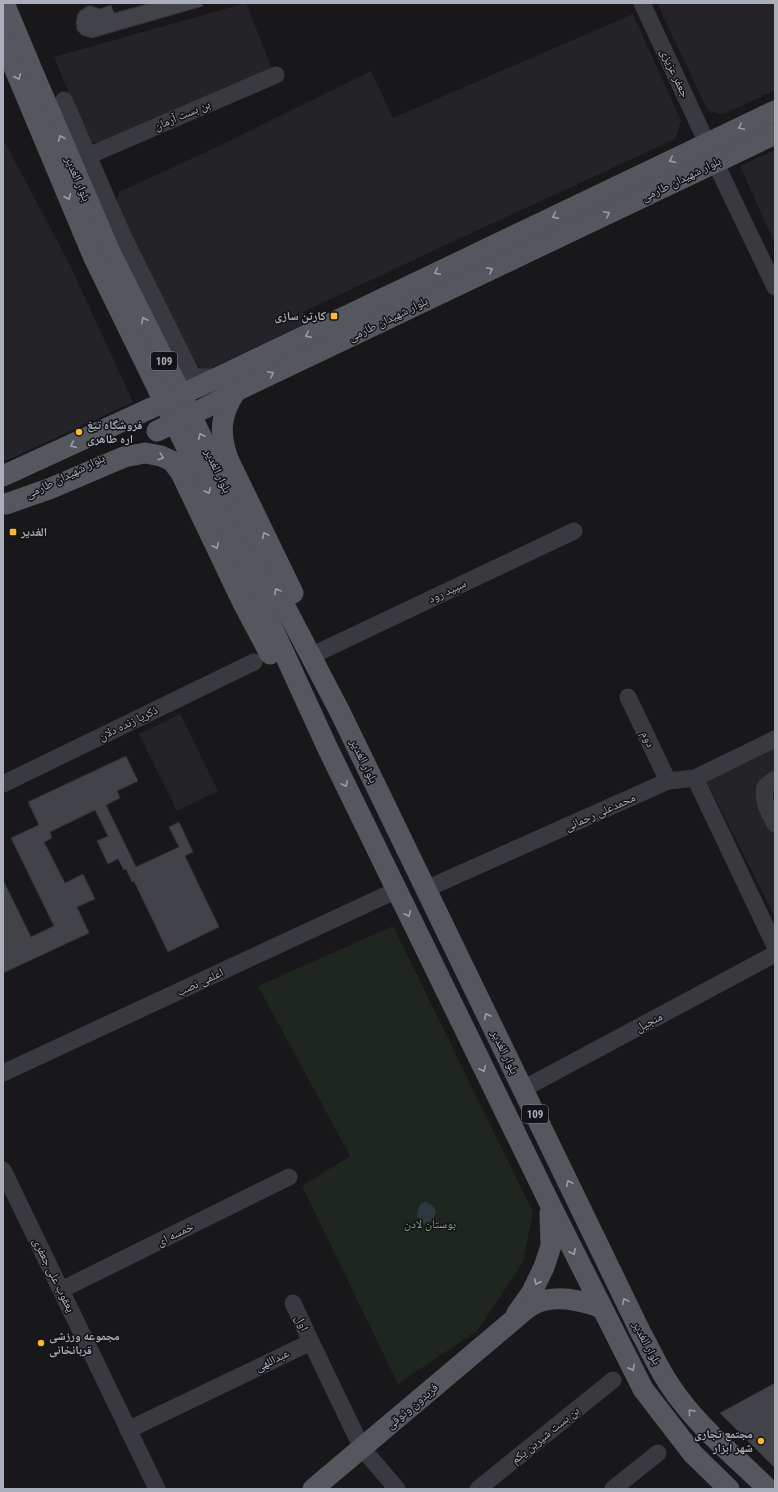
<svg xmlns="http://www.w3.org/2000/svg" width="778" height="1492" viewBox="0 0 778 1492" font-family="'Roboto Condensed','Noto Naskh Arabic',sans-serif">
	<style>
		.built { fill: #242428 }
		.green { fill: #1e261f }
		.water { fill: #2d3840 }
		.building { fill: #424348; stroke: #323237 }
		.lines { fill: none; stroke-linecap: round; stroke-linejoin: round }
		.minor { stroke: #393a40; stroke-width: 17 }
		.major { stroke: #55575f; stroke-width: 21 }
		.major-bridge { stroke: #55575f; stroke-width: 21 }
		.oneway { stroke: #999da9 }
		.poi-dot { fill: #fdb72e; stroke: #131316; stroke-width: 1.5 }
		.labels { text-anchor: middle; stroke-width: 3; stroke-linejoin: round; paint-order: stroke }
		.shield { fill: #131316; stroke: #7d808a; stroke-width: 1 }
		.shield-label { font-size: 11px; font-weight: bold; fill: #aaafbb }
		.street-label { font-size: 12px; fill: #aaafbb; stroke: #131316 }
		.poi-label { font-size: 12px; font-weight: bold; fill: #aaafbb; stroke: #131316; text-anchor: start }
		.park-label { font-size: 12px; fill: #80a782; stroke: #131316 }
	</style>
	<rect width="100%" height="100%" fill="#18181b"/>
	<g class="built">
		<polygon points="246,3 273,71 101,144 89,142 54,57"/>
		<polygon points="657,3 775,3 775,90 724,114 708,111"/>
		<polygon points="633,14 681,121 675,139 452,242 303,312 308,322 207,370 192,364 116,204 119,192 219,146 371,71 393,118"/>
		<polygon points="3,139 69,263 133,402 3,462"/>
		<polygon points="775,150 775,244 740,166"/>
		<polygon points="180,714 218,791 177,811 139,734"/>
		<polygon points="775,739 775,917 703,774"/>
	</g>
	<polygon class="green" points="393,926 533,1212 523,1262 478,1330 398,1384 302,1186 350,1156 258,986"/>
	<path class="water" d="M425 1202C432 1204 435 1207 436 1213L431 1222 424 1224 419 1220 417 1214 420 1204Z"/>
	<g class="building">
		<polygon points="151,3 202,3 203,6 92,38 82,35 77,30 76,22 78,14 80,11 88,6 92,6 100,9 111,5 114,13"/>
		<polygon points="126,756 138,781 117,791 120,798 106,805 136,867 179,847 169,827 179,822 193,852 185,856 219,927 168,952 134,881 132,882 126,869 124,870 118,859 108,864 97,841 108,836 95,810 50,832 52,838 44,842 65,883 83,874 95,899 77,907 89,933 3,973 3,880 31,937 54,926 11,838 39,825 28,802"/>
		<polygon points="775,1383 775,1468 720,1413"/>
	</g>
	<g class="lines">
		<g class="minor">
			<polyline points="642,3 707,143"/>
			<polyline points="64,100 122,234 192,375 200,377 219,377"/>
			<polyline points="88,156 276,75"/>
			<polyline points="715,162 775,287"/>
			<polyline points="319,652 574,531"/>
			<polyline points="628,697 668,781"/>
			<polyline points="695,778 775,946"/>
			<path d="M775 779 765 787C762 801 769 812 775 824"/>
			<polyline points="3,784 254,662"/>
			<polyline points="426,889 668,781 695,778 775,739"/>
			<polyline points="3,1073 397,890"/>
			<polyline points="523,1089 775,954"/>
			<polyline points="3,1170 157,1489"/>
			<polyline points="61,1290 289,1177"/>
			<polyline points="293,1303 311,1342"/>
			<polyline points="128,1430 311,1342 362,1448 397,1489"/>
			<polyline points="478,1489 613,1380"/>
			<polyline points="613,1489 658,1453"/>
		</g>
		<g class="major">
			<path d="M4 3 32 70 109 250 179 390 253 545 340 712 640 1331C650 1349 659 1370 671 1387 697 1426 735 1456 768 1489"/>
			<polyline points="3,41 94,258 240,557 328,749 550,1204 643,1389 693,1454 729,1489"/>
			<polyline points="198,387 775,111"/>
			<path d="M236 391C220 414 219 433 228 459L293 593"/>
			<polyline points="209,406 236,391 775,134"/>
			<polyline points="3,476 149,409"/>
			<polyline points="6,504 49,489 124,457 145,453 161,456 172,461 181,473 242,601 270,654"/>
			<polyline points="517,1313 532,1292 544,1267 551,1246 550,1213"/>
			<path d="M313 1489 511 1322C518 1316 526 1308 534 1304 555 1294 581 1300 602 1308"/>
		</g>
		<g class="major-bridge">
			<polyline points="149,409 198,387"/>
			<polyline points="157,431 209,406"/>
		</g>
	</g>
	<defs><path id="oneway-chevron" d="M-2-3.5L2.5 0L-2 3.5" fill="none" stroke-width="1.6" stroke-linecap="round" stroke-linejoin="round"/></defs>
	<g class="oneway">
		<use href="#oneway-chevron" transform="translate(18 77) rotate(67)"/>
		<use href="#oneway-chevron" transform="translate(741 127) rotate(155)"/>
		<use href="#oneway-chevron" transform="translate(61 138) rotate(-113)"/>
		<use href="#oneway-chevron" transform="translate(672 160) rotate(154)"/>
		<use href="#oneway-chevron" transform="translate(68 197) rotate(67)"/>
		<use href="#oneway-chevron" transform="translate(607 214) rotate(-26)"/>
		<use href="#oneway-chevron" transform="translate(555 216) rotate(154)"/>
		<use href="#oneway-chevron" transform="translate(490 270) rotate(-26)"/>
		<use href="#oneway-chevron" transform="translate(437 272) rotate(154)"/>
		<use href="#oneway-chevron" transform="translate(144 320) rotate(-117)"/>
		<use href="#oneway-chevron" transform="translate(308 335) rotate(154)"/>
		<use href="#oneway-chevron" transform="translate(271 374) rotate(-26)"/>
		<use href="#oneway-chevron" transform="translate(201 436) rotate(-115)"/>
		<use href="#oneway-chevron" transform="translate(73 445) rotate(156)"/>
		<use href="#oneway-chevron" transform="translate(161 457) rotate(19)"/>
		<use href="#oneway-chevron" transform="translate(208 491) rotate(64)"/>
		<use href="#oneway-chevron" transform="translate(265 535) rotate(-116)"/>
		<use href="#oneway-chevron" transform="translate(216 546) rotate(64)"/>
		<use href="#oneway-chevron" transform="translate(277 591) rotate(-118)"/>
		<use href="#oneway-chevron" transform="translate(345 784) rotate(64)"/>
		<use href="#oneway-chevron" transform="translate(408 914) rotate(64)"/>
		<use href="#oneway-chevron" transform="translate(487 1016) rotate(-116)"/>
		<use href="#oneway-chevron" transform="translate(483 1069) rotate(64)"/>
		<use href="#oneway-chevron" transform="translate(569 1183) rotate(-116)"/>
		<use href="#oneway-chevron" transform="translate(573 1252) rotate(63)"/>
		<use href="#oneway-chevron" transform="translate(537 1282) rotate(115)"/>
		<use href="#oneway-chevron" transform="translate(625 1301) rotate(-116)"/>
		<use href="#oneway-chevron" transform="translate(632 1368) rotate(63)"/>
		<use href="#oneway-chevron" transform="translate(691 1412) rotate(-130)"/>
	</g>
	<g class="poi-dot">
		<rect x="330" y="312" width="8" height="8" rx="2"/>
		<circle cx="79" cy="432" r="4"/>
		<rect x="9" y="528" width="8" height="8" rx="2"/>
		<circle cx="41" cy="1343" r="4"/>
		<circle cx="761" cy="1441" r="4"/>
	</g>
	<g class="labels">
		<g class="shield">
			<rect x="151" y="352" width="26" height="18" rx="3"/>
			<rect x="522" y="1105" width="26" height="18" rx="3"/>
		</g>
		<g class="shield-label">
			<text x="164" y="365">109</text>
			<text x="535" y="1118">109</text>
		</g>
		<g class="street-label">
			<text transform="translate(675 73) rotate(65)" y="4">جعفر عزیزی</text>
			<text transform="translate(182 115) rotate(-23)" y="4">بن بست آرمان</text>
			<text transform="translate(78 179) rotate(67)" y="4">بلوار الغدیر</text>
			<text transform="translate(681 179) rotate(-26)" y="4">بلوار شهیدان طارمی</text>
			<text transform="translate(388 319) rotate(-26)" y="4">بلوار شهیدان طارمی</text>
			<text transform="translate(218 471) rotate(65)" y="4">بلوار الغدیر</text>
			<text transform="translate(65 476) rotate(-26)" y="4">بلوار شهیدان طارمی</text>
			<text transform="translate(447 591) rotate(-25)" y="4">سپید رود</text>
			<text transform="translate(128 723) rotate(-26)" y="4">ذکریا زنده دلان</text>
			<text transform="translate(648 739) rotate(65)" y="4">دوم</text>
			<text transform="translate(364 761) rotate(64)" y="4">بلوار الغدیر</text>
			<text transform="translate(600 812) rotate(-24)" y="4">محمدعلی رحمانی</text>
			<text transform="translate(200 982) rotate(-25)" y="4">اعلمی نصب</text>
			<text transform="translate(649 1022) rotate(-28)" y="4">منجیل</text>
			<text transform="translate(505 1052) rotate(64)" y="4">بلوار الغدیر</text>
			<text transform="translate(175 1234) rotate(-26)" y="4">خمسه ای</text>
			<text transform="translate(54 1275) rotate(64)" y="4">یعقوب علی جعفری</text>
			<text transform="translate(302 1323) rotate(65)" y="4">اول</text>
			<text transform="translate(647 1343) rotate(62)" y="4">بلوار الغدیر</text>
			<text transform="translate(272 1360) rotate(-26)" y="4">عبداللهی</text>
			<text transform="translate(412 1406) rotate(-40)" y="4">فریدون وثوقی</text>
			<text transform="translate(545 1435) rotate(-39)" y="4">بن بست شیرین یکم</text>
		</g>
		<g class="poi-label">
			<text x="326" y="320" text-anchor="end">کارتن سازی</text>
			<text x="87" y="429">فروشگاه تیغ<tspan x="87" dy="14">اره طاهری</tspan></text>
			<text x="21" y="536">الغدیر</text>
			<text x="49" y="1340">مجموعه ورزشی<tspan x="49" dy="14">قربانخانی</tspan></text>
			<text x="753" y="1438" text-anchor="end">مجتمع تجاری<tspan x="753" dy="14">شهر ابزار</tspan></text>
		</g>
		<g class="park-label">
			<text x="430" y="1228">بوستان لادن</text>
		</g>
	</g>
	<rect width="778" height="1492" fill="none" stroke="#aaafbb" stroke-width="8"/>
</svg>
